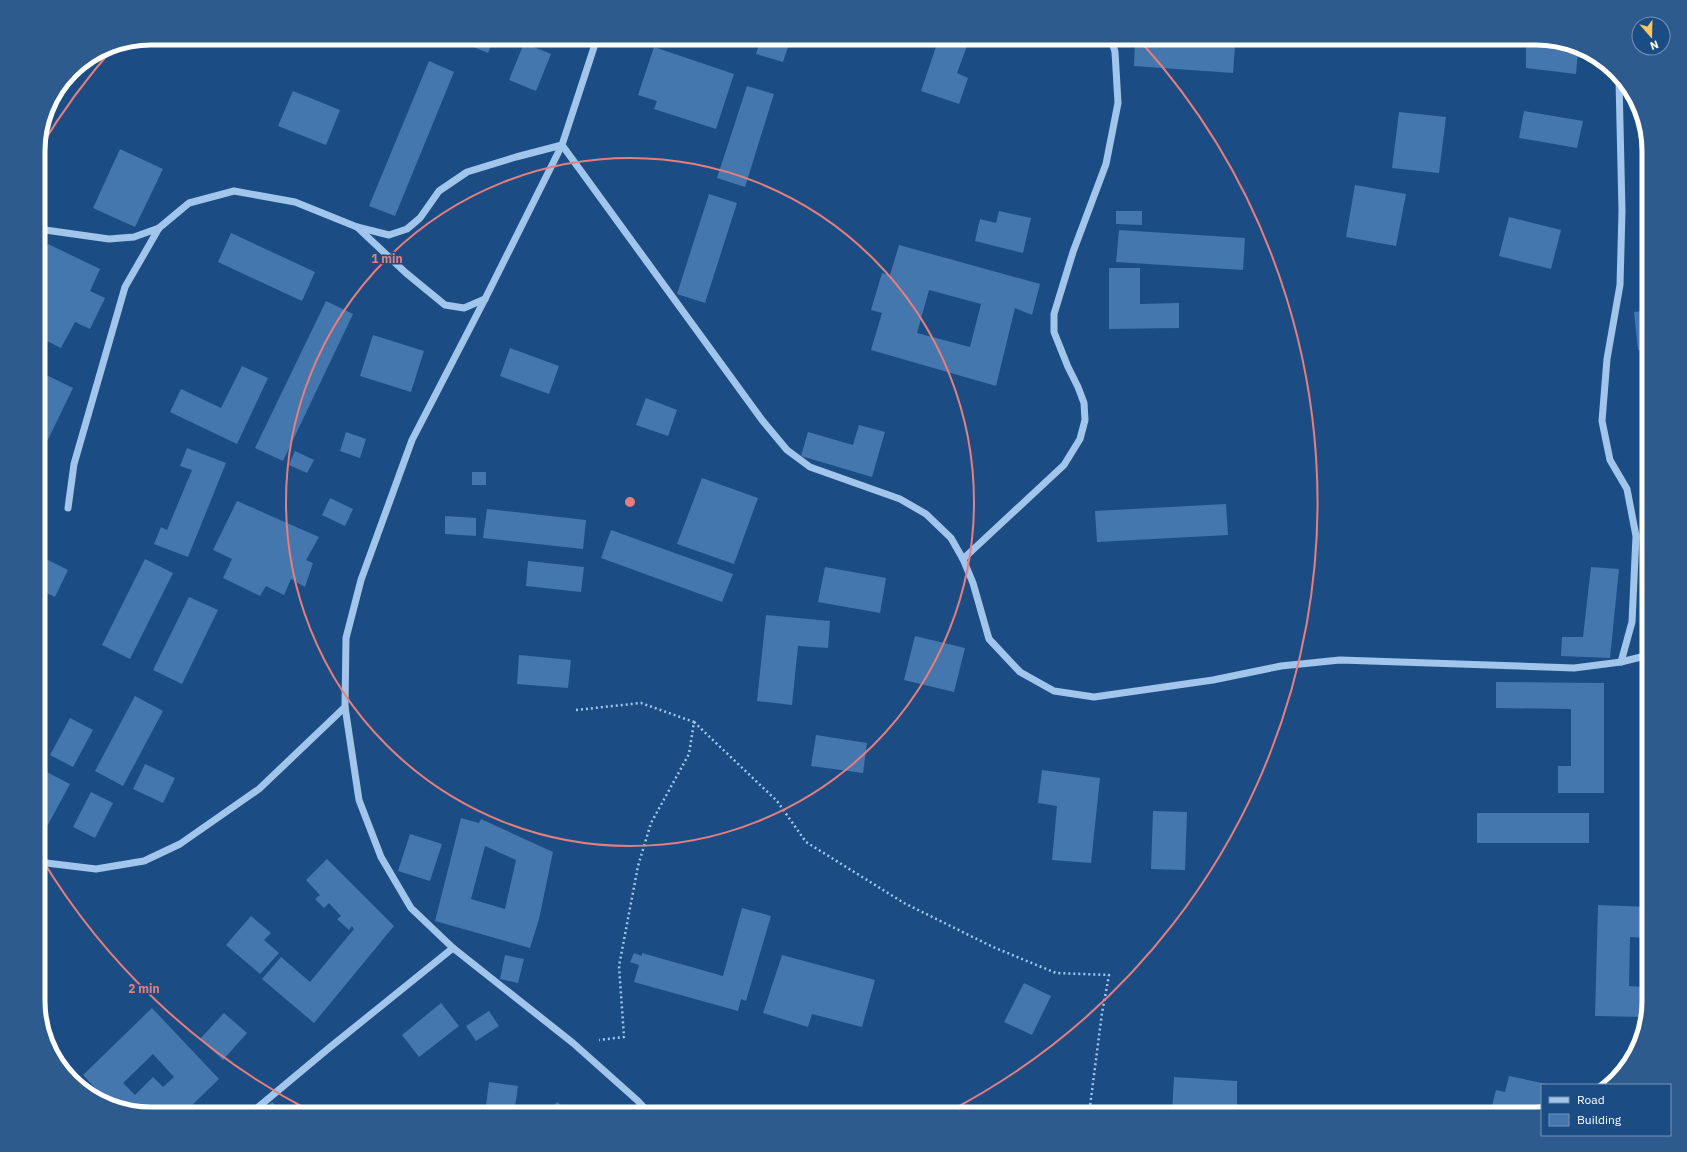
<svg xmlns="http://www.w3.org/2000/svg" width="1687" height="1152" viewBox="0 0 1687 1152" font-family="'IBM Plex Sans',sans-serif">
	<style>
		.building { fill: #4477ad; fill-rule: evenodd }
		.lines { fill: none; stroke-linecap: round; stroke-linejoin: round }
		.path { stroke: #a1c5eb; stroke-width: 2.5; stroke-dasharray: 2 3; stroke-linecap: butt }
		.minor { stroke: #a1c5eb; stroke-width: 7 }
		.ring { fill: none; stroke: #e67e7e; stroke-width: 2 }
		.rim { fill: none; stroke: #fff; stroke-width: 5 }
		.centre { fill: #e67e7e; stroke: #1b4d84; stroke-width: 2 }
		.ring-label { font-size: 12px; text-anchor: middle; font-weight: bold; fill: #e67e7e; stroke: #1b4d84; stroke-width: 3; stroke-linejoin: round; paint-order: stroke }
	</style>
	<rect width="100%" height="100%" fill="#1b4d84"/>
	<g class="building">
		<polygon points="452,38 494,38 488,53"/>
		<polygon points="539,38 556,38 553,44"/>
		<polygon points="761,38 791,38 783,62 756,54"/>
		<polygon points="939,38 970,38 957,73 968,78 959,104 921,91"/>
		<polygon points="1526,38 1536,38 1578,51 1576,74 1526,68"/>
		<polygon points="1135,41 1235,47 1233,73 1134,66"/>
		<polygon points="524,43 551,54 536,91 509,80"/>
		<polygon points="654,47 734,74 716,129 654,109 657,101 638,95"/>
		<polygon points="429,61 454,72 395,216 369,206"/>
		<polygon points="747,86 774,94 745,187 717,178"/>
		<polygon points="293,91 340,110 326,145 278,126"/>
		<polygon points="1524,111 1583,121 1577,148 1519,138"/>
		<polygon points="1399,112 1446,117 1439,173 1392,168"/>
		<polygon points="120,149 163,169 135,227 93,208"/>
		<polygon points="1355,185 1406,194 1396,246 1346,237"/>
		<polygon points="709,194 737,203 705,303 677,294"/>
		<polygon points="999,211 1031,218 1023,253 975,241 980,219 996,223"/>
		<polygon points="1116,211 1142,211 1142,225 1116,224"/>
		<polygon points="1509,217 1561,230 1551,269 1499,256"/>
		<polygon points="1119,230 1245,238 1243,270 1116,262"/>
		<polygon points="231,233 315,272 302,301 218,262"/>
		<polygon points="48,244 100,269 90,291 105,298 90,329 75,322 61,348 45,340 41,348 38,347 38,265"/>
		<path d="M899 245 1040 284 1032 315 1015 308 996 386 871 350 882 313 871 310 882 273 890 275ZM929 290 981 304 970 347 917 333Z"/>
		<polygon points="1109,268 1140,268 1140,304 1179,303 1179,328 1109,329"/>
		<polygon points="326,301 353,314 283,461 255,448"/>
		<polygon points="1649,310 1649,349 1638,350 1634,312"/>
		<polygon points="373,335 424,351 411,392 360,376"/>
		<polygon points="510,348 559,366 549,394 500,376"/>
		<polygon points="242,366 268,378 237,444 170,412 181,389 221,408"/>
		<polygon points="1649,368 1649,396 1645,396 1641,369"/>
		<polygon points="38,371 73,388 38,460 39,400"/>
		<polygon points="646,398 677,410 668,436 636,425"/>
		<polygon points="859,425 885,432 872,477 801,456 808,432 853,445"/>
		<polygon points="346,432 366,439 360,458 340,451"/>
		<polygon points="187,448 226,463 188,557 154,544 161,527 167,530 192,470 180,466"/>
		<polygon points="295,451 314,460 307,473 289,465"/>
		<rect x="472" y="472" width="14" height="13"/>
		<polygon points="702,478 758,498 734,564 677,544"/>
		<polygon points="330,498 353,509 345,526 322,515"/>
		<polygon points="237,501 319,537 306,560 313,563 305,587 291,579 284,595 266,586 260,596 223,578 232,559 213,550"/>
		<polygon points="1226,504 1228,535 1097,542 1095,511"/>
		<polygon points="487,509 586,520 583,549 483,538"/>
		<polygon points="445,516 476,518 476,536 445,534"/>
		<polygon points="611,530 733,574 722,602 601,558"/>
		<polygon points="42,557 68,570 55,597 38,589 38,565"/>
		<polygon points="145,559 173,573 130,659 102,645"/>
		<polygon points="528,561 584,567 581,592 526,586"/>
		<polygon points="825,567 886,578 880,613 818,602"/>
		<polygon points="1591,567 1619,569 1610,658 1561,656 1562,637 1583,637"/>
		<polygon points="189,597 218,610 182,684 153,670"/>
		<polygon points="766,615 830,621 828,648 798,646 792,705 757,701"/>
		<polygon points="915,636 965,648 954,692 904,680"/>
		<polygon points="519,655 571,660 568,688 517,684"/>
		<polygon points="1496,682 1604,683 1604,793 1558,793 1558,766 1571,766 1571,709 1496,708"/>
		<polygon points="135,696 163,711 123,786 95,771"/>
		<polygon points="70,718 93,730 73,767 50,755"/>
		<polygon points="816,735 867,743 863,773 811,766"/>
		<polygon points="145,764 175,778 163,803 133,789"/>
		<polygon points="41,769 70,784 38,843 38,773"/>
		<polygon points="1042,770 1100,778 1091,863 1052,860 1057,806 1038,803"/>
		<polygon points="91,792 113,803 95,838 73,827"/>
		<polygon points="1153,811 1187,812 1185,870 1151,869"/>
		<rect x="1477" y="813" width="112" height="30"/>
		<path d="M461 818 479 823 481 819 553 852 539 919 530 948 435 921ZM485 846 516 860 505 909 471 899Z"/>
		<polygon points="410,834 442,844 430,881 398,871"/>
		<polygon points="327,859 394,926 314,1023 262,979 281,957 310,982 354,929 352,926 349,930 337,919 341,916 329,903 324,908 315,899 320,895 306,880"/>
		<path d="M1598 905 1649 907V1001L1644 1017 1595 1016ZM1630 937 1647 938 1646 987 1629 986Z"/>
		<polygon points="742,908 771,916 746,1001 741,999 738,1011 634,982 639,965 630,962 634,953 642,956 642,953 723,976"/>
		<polygon points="251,916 271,933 264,940 279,953 260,974 226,945"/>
		<polygon points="505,955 524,959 518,983 500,979"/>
		<polygon points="782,955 875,980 862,1027 812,1014 808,1027 763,1013"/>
		<polygon points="1024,983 1051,996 1032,1035 1004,1022"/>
		<polygon points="441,1003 459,1026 419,1057 402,1035"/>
		<path d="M152 1008 219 1079 183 1114H151L107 1101 83 1075ZM153 1054 174 1077 163 1087 153 1077 135 1095 123 1083Z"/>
		<polygon points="489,1011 499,1026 476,1041 466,1026"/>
		<polygon points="224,1013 247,1033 223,1060 200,1039"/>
		<polygon points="1509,1076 1547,1084 1542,1085 1542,1113 1536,1114 1490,1114 1496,1090 1505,1092"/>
		<polygon points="1174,1077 1237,1081 1237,1114 1172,1114"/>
		<polygon points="489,1082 518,1086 514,1114 485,1114"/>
		<polygon points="272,1102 286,1114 262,1114"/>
		<polygon points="557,1102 573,1114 548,1114"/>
		<polygon points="857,1107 866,1114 851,1114"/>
	</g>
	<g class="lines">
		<g class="path">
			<polyline points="576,710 641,703 694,722 689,754 651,823 638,866 619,966 624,1037 599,1040"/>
			<polyline points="694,722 777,801 806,842 904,903 993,947 1056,973 1109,975 1102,1013 1089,1114"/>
		</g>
		<g class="minor">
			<polyline points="597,38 562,145 485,299 412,440 361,580 346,638 345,707 359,800 381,857 411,908 453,948 573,1043 638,1101 650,1114"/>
			<polyline points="1619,80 1622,211 1620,285 1607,359 1602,421 1610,460 1627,489 1636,536 1632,622 1621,662"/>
			<polyline points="357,227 389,235 407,229 420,218 439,191 467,172 516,157 562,145 762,420 787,450 810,467 900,499 926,514 951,538 963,559 973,583 989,639 1020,672 1054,691 1094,697 1213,680 1281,666 1340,660 1574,668 1621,662 1649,655"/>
			<polyline points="159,228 189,203 234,191 295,202 357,227 406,273 445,305 464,308 485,299"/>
			<polyline points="38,229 109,239 134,237 159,228 125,287 74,464 68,508"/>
			<polyline points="963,559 1064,465 1080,439 1085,420 1084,403 1078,387 1068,367 1054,332 1054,314 1073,252 1106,164 1118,103 1115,52 1111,38"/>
			<polyline points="38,862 96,869 144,861 180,844 259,789 345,707"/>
			<polyline points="250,1114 329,1048 453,948"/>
		</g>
	</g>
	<g class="ring">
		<circle cx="630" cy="502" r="344"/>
		<path d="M312 1112A688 688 0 0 1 40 856M40 148A688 688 0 0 1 115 46M1141 42A688 688 0 0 1 948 1112"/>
	</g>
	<path d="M0 0H1687V1152H0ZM151 45H1536A106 106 0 0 1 1642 151V1001A106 106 0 0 1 1536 1107H151A106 106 0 0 1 45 1001V151A106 106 0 0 1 151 45Z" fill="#2d5b8e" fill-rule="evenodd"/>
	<path class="rim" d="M151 45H1536A106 106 0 0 1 1642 151V1001A106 106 0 0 1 1536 1107H151A106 106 0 0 1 45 1001V151A106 106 0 0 1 151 45Z"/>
	<circle cx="630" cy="502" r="6" class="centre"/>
	<g class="ring-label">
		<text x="387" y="263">1 min</text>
		<text x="144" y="993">2 min</text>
	</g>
	<rect x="1541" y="1084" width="130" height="52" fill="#1b4d84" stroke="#7694b5"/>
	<rect x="1549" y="1097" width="20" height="6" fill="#a1c5eb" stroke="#7694b5"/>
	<text x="1577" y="1104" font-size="12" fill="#ffffff">Road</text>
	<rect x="1549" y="1114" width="20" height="12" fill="#4477ad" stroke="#7694b5"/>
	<text x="1577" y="1124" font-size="12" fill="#ffffff">Building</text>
	<g transform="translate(1651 36) rotate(160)"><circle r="19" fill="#1b4d84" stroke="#7694b5"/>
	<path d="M0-3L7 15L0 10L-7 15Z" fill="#fcc85d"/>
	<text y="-6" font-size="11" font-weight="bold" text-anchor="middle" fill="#ffffff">N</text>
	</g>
</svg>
